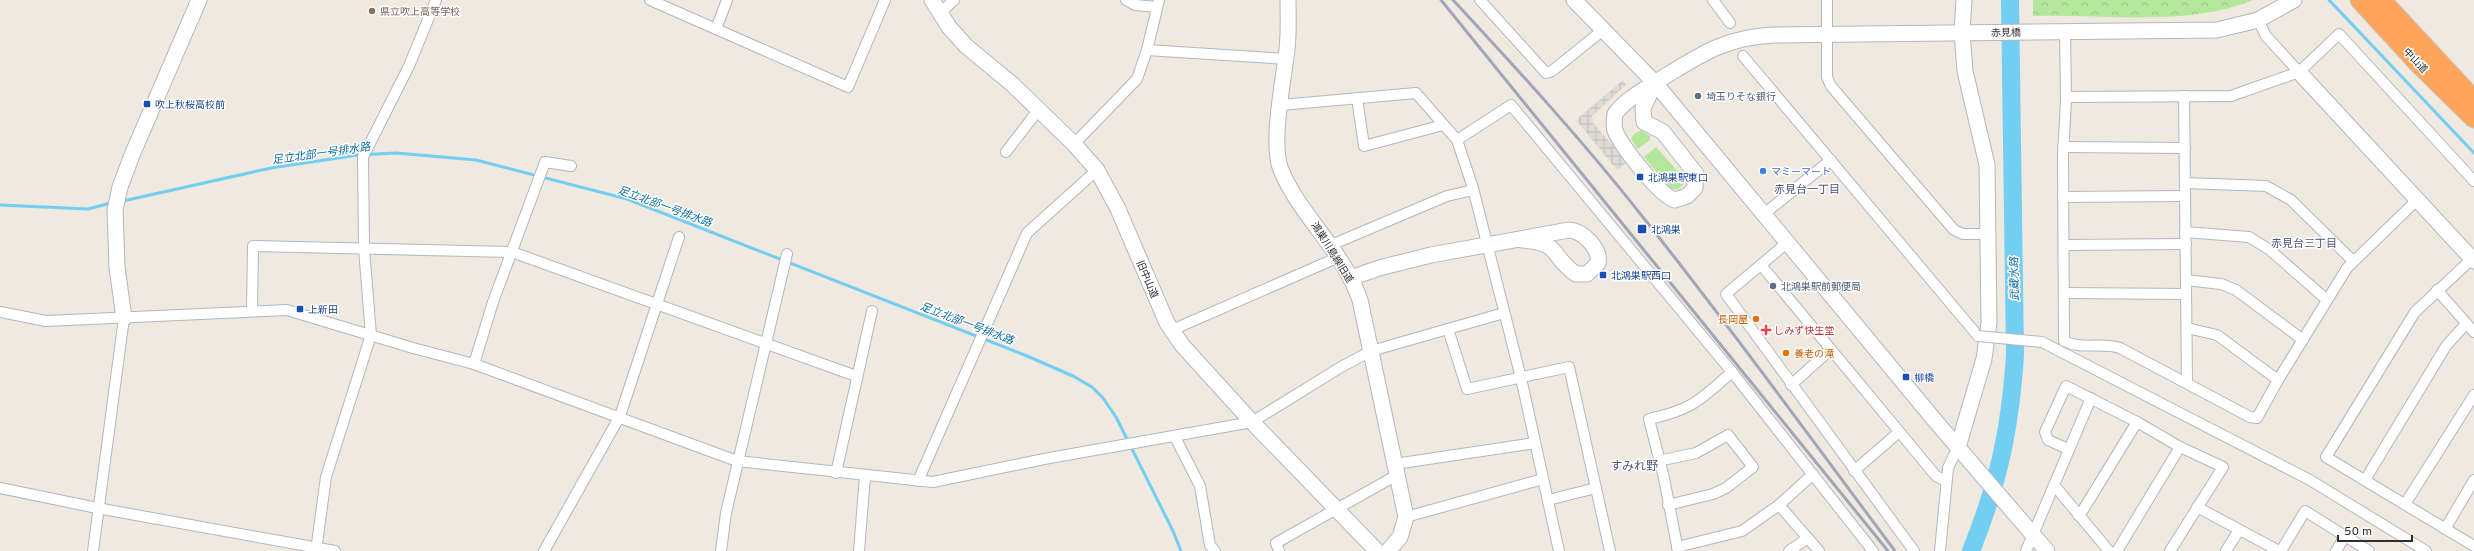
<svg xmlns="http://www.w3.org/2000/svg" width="2474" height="551" viewBox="0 0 2474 551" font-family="Overpass,'Noto Sans JP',sans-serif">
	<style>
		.grass { fill: #b4e69c }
		.park { fill: url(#park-crowns) }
		.plaza { fill: url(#plaza-grid) }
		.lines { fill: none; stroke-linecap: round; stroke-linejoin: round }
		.stream { stroke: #72cef2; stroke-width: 3 }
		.river { stroke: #72cef2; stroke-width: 18 }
		.street-casing { stroke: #b3b6c1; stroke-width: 12 }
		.secondary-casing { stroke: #b3b6c1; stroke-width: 17 }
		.highway-casing { stroke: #c8c8c8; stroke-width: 21 }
		.street { stroke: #fff; stroke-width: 10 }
		.secondary { stroke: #fff; stroke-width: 15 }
		.highway { stroke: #ffa45b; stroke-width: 19 }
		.rail { stroke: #a2a5b8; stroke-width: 3 }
		.street-bridge-casing { stroke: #b3b6c1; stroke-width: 12; stroke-linecap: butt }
		.street-bridge { stroke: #fff; stroke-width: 10 }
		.education-dot { fill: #8d6e63; stroke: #fff; stroke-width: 1.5 }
		.service-dot { fill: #5c6f8a; stroke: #fff; stroke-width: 1.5 }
		.transit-dot { fill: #1a4fb4; stroke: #fff; stroke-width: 1.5 }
		.shop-dot { fill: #3f7fe0; stroke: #fff; stroke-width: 1.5 }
		.food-dot { fill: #e8710a; stroke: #fff; stroke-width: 1.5 }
		.health-dot { fill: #e0444e; stroke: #fff; stroke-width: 1.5 }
		.labels { text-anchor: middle; stroke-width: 3; stroke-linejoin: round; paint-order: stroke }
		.education-label { font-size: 10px; fill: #785e54; stroke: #fff; text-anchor: start }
		.street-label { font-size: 10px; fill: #2d2d2d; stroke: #fff }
		.service-label { font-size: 10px; fill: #4e5e75; stroke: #fff; text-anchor: start }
		.transit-label { font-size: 10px; fill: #164399; stroke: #fff; text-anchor: start }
		.shop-label { font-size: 10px; fill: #366cbe; stroke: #fff; text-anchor: start }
		.food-label { font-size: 10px; fill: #c56008; stroke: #fff; text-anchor: end }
		.health-label { font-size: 10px; fill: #be3a42; stroke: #fff; text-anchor: start }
		.water-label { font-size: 11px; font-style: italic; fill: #0a6da4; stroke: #fff }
		.neighbourhood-label { font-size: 11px; fill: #4c5480; stroke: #fff }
		.quarter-label { font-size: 12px; fill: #4c5480; stroke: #fff }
	</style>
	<defs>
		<pattern id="park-crowns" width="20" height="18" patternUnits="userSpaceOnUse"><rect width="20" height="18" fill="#b4e69c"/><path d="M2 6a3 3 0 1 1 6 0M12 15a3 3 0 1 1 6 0" fill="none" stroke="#9bc687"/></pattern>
		<pattern id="plaza-grid" width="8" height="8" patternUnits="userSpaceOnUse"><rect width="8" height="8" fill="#dfdcd7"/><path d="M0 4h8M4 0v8" fill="none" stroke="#c0bdb9"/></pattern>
	</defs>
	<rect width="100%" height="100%" fill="#efe9e0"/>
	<g class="grass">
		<polygon points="1641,130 1650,136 1650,140 1638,149 1631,139 1633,135"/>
		<polygon points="1656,147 1683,177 1684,184 1678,189 1671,189 1644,157"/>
	</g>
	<path class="park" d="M2033 0H2253C2188 27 2103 14 2033 16Z"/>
	<polygon class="plaza" points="1623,80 1626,85 1592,116 1594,124 1627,162 1617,170 1576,120"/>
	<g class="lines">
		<g class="stream">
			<polyline points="2329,0 2474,153"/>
			<polyline points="123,201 271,168 358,155 396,153 476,160 627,199 1027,356 1073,376 1092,387 1103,398 1116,417 1173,531 1181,551"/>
			<polyline points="0,205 88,209 111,203"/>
		</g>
		<path class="river" d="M1971 551C1999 481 2010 430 2015 355L2010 0"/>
		<g class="street-casing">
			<g id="street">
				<polyline points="650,0 848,87 885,0"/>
				<polyline points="1126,0 1135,5 1157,7"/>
				<polyline points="1480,0 1546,73 1552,71 1603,30"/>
				<polyline points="1713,0 1730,23"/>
				<polyline points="1827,0 1827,77 1831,86 1954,230 1963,234 1987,234"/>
				<polyline points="940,13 954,0"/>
				<polyline points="2258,20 2266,36 2299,72"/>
				<polyline points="716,29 727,0"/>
				<path d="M2065 31 2066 100 2063 155 2064 341C2082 350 2102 342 2120 348L2250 417 2257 418 2278 380 2347 268 2418 199"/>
				<polyline points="1147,50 1286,59"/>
				<polyline points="1743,56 1978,336"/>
				<polyline points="2184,96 2187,382"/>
				<polyline points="2066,97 2231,96 2299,72 2339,34 2474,181"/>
				<polyline points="1357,98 1364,146 1443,125"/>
				<polyline points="1281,105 1416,93 1457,140 1473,188 1521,378 1559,551"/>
				<polyline points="1457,140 1511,105 1732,372 1873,551"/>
				<polyline points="1074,144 1137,79 1147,50 1159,0"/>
				<polyline points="2063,147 2185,148"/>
				<polyline points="1006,152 1039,109"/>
				<polyline points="2185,183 2266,186 2291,200 2353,261"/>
				<polyline points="2063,197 2185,196"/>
				<polyline points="1769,210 1831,160"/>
				<polyline points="2185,232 2249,237 2270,250 2327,300"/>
				<polyline points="1788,242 1726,294 1914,551"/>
				<polyline points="1331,245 1447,196 1473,190"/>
				<polyline points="2064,245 2186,244"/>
				<polyline points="2474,257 2415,312 2326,457 2474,546"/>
				<polyline points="1761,265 1936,476 1946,481"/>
				<polyline points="2186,280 2221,284 2236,290 2303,340"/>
				<polyline points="2437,290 2474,332"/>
				<polyline points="2064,293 2186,294"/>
				<polyline points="252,311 253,246 512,252 856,376"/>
				<polyline points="0,312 46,321 287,310 413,348 474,364 737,461 933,482 1044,459 1252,422 1341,367 1371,351 1504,313"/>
				<polyline points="2187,328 2217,335 2278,380"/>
				<polyline points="1448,329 1467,389 1569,367 1610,551"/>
				<polyline points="1172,330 1339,257"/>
				<polyline points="2042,342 2310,480 2426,551"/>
				<polyline points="474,364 493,302 545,162 571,166"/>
				<polyline points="1791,385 1830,350"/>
				<polyline points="1175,437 1200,486 1210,545 1215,551"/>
				<polyline points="2068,449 2048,440 2045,432 2066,386 2137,422"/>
				<polyline points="1658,461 1696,453 1728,435 1753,467 1726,488 1713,494 1668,505"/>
				<polyline points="1395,464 1535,443"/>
				<polyline points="1854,471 1899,432"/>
				<polyline points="836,473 872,311"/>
				<polyline points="2365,480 2446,346 2466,324"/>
				<polyline points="918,481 1027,233 1097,170"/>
				<polyline points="2054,485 2109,551"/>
				<polyline points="0,488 97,508 335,551"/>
				<polyline points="1548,500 1596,488"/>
				<polyline points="2405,504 2474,395"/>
				<polyline points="1779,505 1819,551"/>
				<polyline points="2197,507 2279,551"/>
				<polyline points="2078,515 2083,510 2137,422 2180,447 2223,467 2170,551"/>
				<polyline points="1406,517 1543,479"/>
				<polyline points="2445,529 2474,480"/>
				<polyline points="1677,547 1742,531 1779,505 1813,474"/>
				<polyline points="93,551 124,318"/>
				<polyline points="316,551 326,477 371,335 364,249 363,157 409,66 436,0"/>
				<polyline points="544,551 620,416 679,237"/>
				<polyline points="721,551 726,513 787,254"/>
				<polyline points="859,551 865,476"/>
				<polyline points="1279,551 1276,543 1397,475"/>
				<path d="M1678 551 1664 478 1649 419C1692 410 1700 400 1732 372"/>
				<polyline points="1789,551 1808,538"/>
				<polyline points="1940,551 1948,468 1958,447"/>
				<polyline points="2026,551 2091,398"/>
				<polyline points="2117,551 2180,447"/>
				<polyline points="2226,551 2239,530"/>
				<polyline points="2281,551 2305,511 2369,551"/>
				<polyline points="2336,551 2345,536"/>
			</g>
		</g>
		<g class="secondary-casing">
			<g id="secondary">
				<polyline points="932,0 949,27 966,46 1012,84 1074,144 1097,170 1118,209 1167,323 1182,345 1252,422 1377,551"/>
				<path d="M1288 0C1288 16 1289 32 1287 49 1284 79 1270 143 1281 170 1300 216 1343 250 1360 300L1406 517 1400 537 1388 551"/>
				<polyline points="1574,0 1655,83 1937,423 2047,551"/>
				<polyline points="2299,72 2474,261"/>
				<path d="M1655 83 1643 108 1644 122 1663 132 1696 174 1695 188 1687 196 1675 200C1659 195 1624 149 1616 133 1613 127 1614 121 1615 114 1625 100 1642 91 1656 82 1697 57 1723 37 1774 35L2217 30 2258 20 2294 0"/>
				<path d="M1351 278 1379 268 1431 255 1569 230C1583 231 1601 249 1598 263L1587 274H1576C1551 258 1562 242 1522 240"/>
				<polyline points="124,318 117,267 115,210 120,187 132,155 199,0"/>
				<polyline points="1958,447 1984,359 1989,323 1987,165 1965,71 1962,32 1964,0"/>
			</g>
		</g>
		<g class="highway-casing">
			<g id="highway">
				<polyline points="2360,0 2418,63 2474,118"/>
				<polyline points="2381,0 2474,100"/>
			</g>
		</g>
		<use href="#street" class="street"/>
		<use href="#secondary" class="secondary"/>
		<use href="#highway" class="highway"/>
		<g class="rail">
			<polyline points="1441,0 1888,551"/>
			<path d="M1453 0C1518 70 1583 141 1642 216 1730 326 1811 439 1895 551"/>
		</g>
		<g class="street-bridge-casing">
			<polyline id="street-bridge" points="1978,336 2042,342"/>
		</g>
		<use href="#street-bridge" class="street-bridge"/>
	</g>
	<circle class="education-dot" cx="372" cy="11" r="4"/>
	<g class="service-dot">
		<circle cx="1698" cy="96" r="4"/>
		<circle cx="1773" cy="286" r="4"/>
	</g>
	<g class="transit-dot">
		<rect x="143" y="100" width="8" height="8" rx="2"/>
		<rect x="1636" y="173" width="8" height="8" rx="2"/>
		<rect x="1637" y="224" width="10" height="10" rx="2"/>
		<rect x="1599" y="271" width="8" height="8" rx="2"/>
		<rect x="296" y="305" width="8" height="8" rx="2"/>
		<rect x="1902" y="373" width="8" height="8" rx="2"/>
	</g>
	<circle class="shop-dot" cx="1763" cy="171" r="4"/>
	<g class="food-dot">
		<circle cx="1756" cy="319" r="4"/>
		<circle cx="1786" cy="353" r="4"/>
	</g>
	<path class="health-dot" d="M1764 324h4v4h4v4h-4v4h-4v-4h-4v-4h4z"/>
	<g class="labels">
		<g class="education-label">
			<text x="380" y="15">県立吹上高等学校</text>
		</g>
		<g class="street-label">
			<text transform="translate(2006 32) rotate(-1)" y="4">赤見橋</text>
			<text transform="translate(2416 60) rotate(46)" y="4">中山道</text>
			<text transform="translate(1333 252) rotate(58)" y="4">鴻巣川島線旧道</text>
			<text transform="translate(1148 279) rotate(67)" y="4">旧中山道</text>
		</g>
		<g class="service-label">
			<text x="1706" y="100">埼玉りそな銀行</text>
			<text x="1781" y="290">北鴻巣駅前郵便局</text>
		</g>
		<g class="transit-label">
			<text x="155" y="108">吹上秋桜高校前</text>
			<text x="1648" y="181">北鴻巣駅東口</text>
			<text x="1651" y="233">北鴻巣</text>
			<text x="1611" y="279">北鴻巣駅西口</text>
			<text x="308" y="313">上新田</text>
			<text x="1914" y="381">柳橋</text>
		</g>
		<g class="shop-label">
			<text x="1771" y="175">マミーマート</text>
		</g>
		<g class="food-label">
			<text x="1748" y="323">長岡屋</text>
			<text x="1794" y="357" text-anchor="start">養老の滝</text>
		</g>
		<g class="health-label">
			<text x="1774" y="334">しみず快生堂</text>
		</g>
		<g class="water-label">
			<text transform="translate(321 153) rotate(-8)" y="4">足立北部一号排水路</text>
			<text transform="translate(665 206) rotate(20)" y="4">足立北部一号排水路</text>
			<text transform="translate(2014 279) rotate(-91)" y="4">武蔵水路</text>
			<text transform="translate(967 323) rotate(21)" y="4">足立北部一号排水路</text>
		</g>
		<g class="neighbourhood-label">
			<text x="1807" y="193">赤見台一丁目</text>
			<text x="2304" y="247">赤見台三丁目</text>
		</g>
		<g class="quarter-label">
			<text x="1634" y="470">すみれ野</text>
		</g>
	</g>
	<path d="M2338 535v6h74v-6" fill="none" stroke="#2d2d2d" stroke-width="2"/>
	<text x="2344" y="535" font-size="12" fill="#2d2d2d" stroke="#ffffff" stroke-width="3" paint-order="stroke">50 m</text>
</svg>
